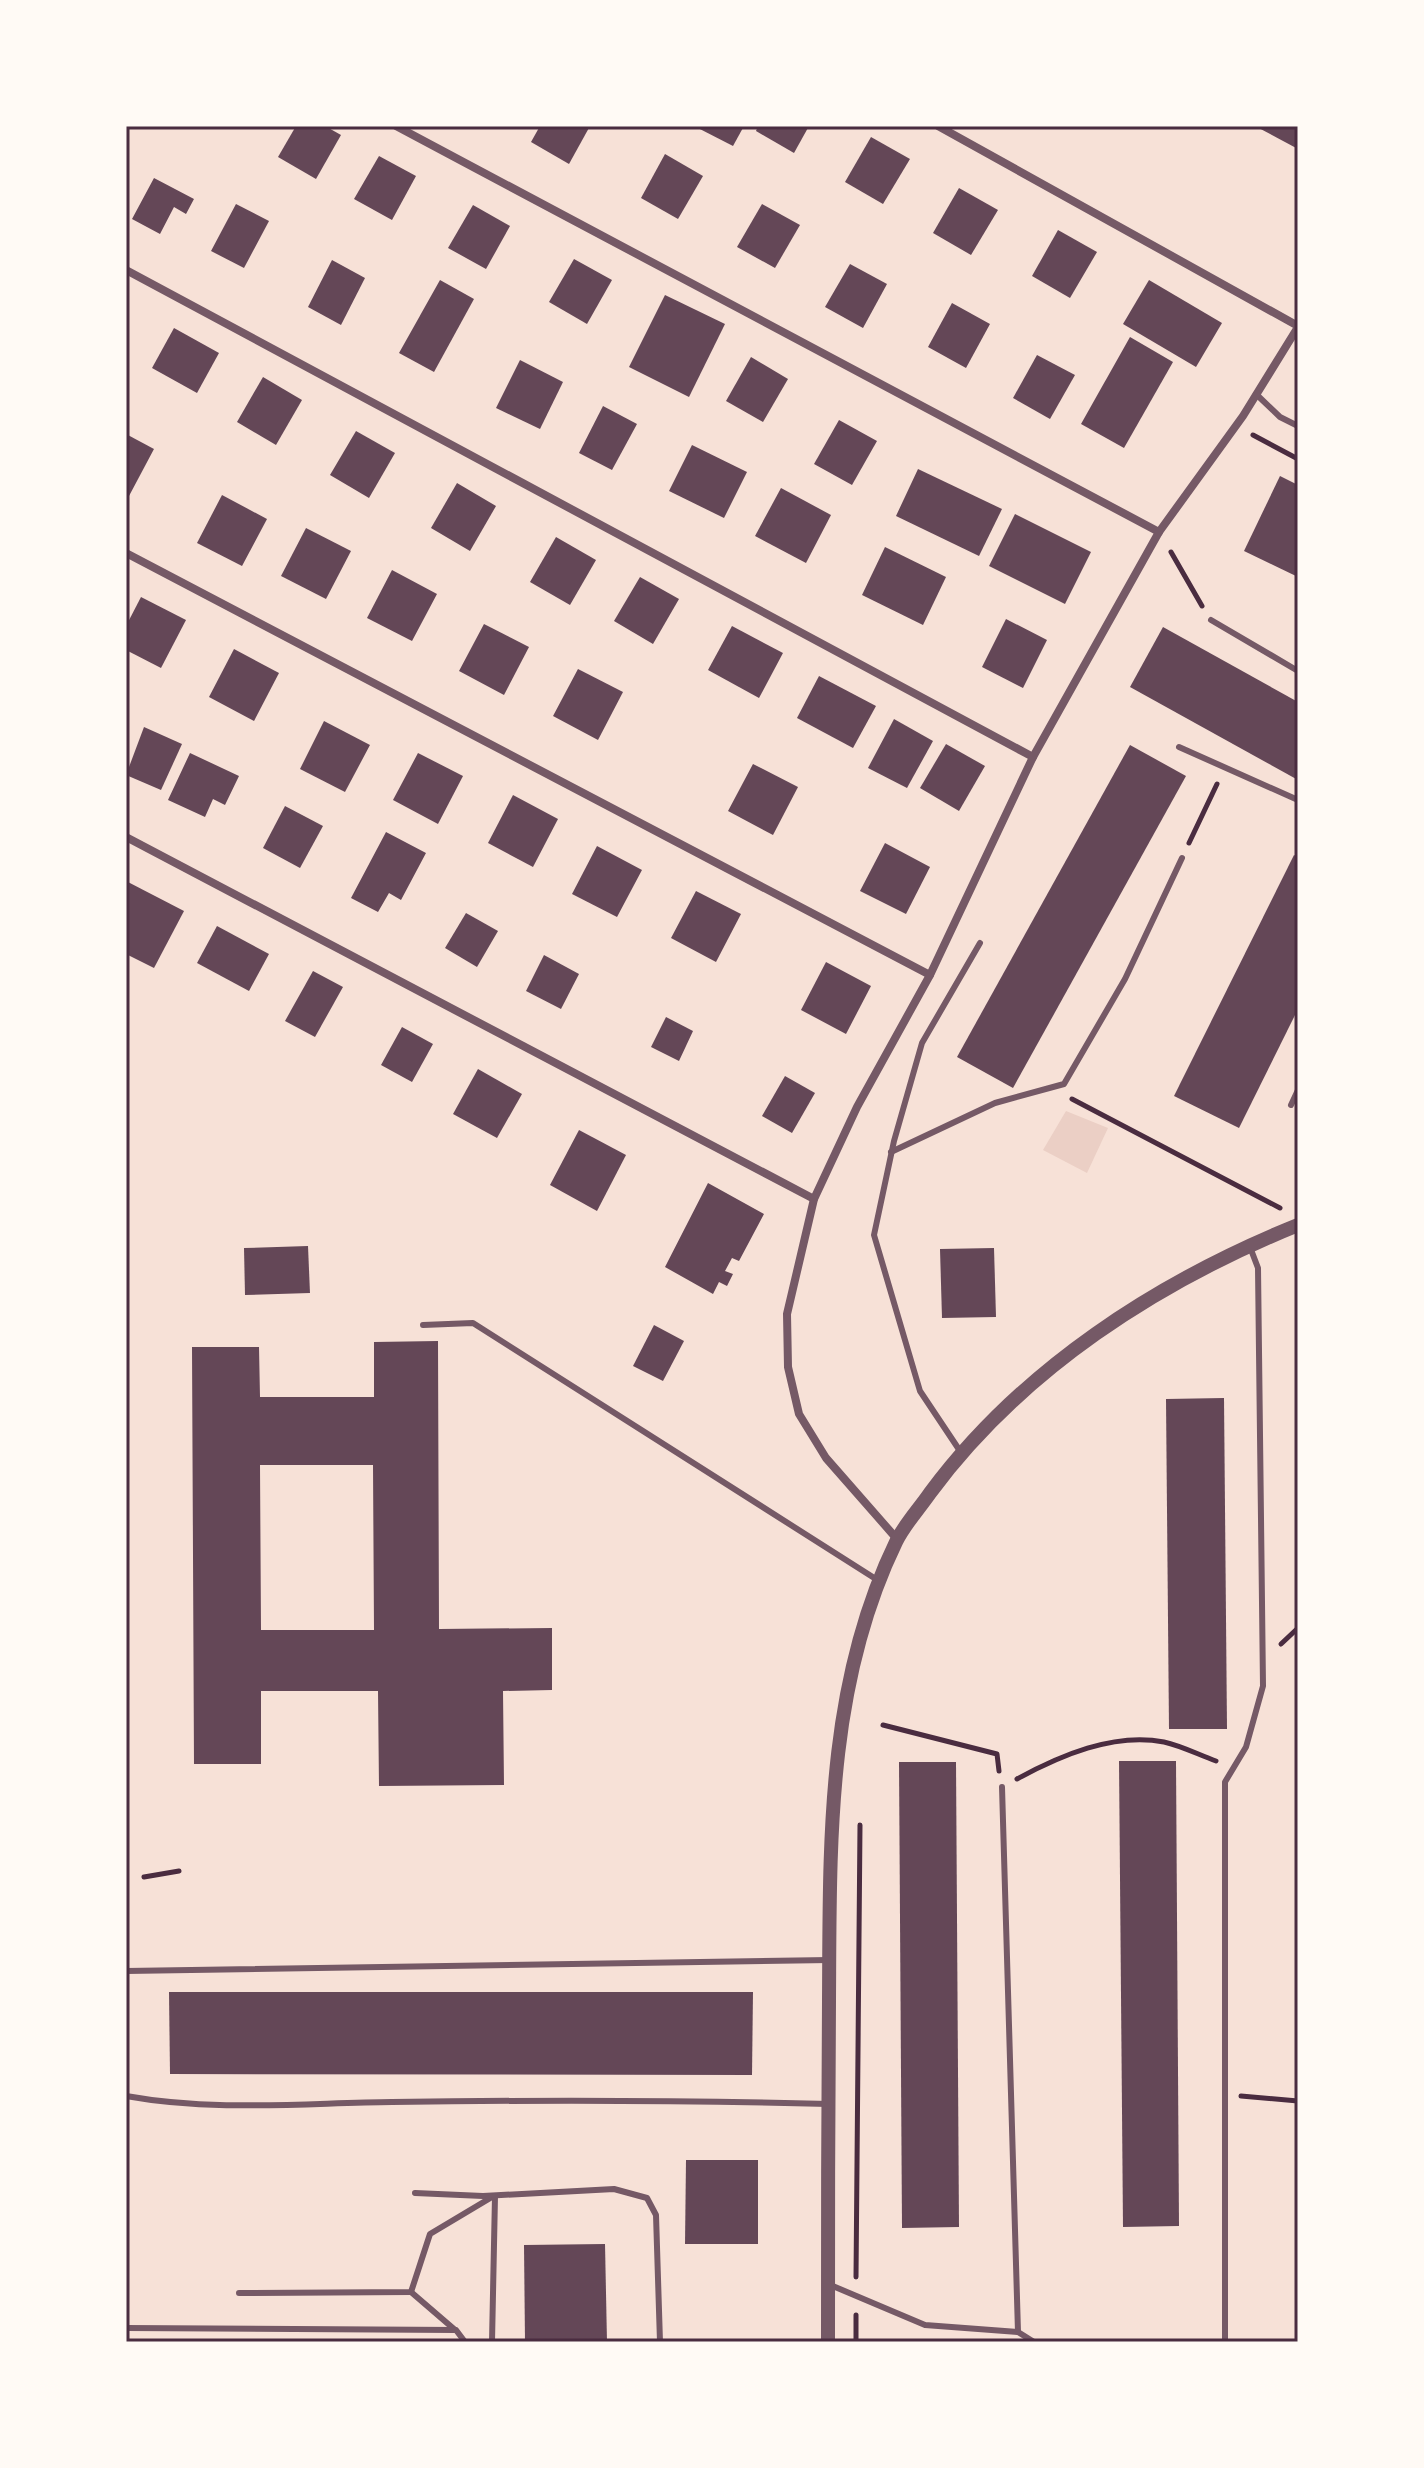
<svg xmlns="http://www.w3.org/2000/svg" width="1424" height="2468" viewBox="0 0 1424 2468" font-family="'Libre Baskerville',serif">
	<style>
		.green { fill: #ebcfc5 }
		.building { fill: #644757; fill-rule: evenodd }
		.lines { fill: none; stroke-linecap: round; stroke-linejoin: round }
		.path { stroke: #4a2c40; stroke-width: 5 }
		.service { stroke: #755966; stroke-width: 6 }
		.minor { stroke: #755966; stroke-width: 8 }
		.tertiary { stroke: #755966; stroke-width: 14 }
		.neatline { fill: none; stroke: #4a2c40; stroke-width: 3 }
	</style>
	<rect width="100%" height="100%" fill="#f7e1d7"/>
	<polygon class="green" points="1066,1111 1108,1128 1087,1173 1043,1150"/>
	<g class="building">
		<polygon points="296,126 325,126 341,135 316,179 278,157"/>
		<polygon points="540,126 590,126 569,164 531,142"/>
		<polygon points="694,126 744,126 733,146"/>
		<polygon points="758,126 809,126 794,153 756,131"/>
		<polygon points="1255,126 1298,126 1298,149"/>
		<polygon points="871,137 910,159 883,204 845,182"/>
		<polygon points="665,154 703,176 678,219 641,198"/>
		<polygon points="379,156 416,176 392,220 354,199"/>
		<polygon points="154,178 194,199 186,214 174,207 160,234 132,219"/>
		<polygon points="959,188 998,210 971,255 933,233"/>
		<polygon points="236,204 269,221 244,268 211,251"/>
		<polygon points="762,204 800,225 775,268 737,247"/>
		<polygon points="473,205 510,226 486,269 448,248"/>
		<polygon points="1058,230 1097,252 1070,298 1032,276"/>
		<polygon points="574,259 612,280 587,324 549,302"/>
		<polygon points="332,260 365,278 341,325 308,307"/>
		<polygon points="850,264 887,284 863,328 825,307"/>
		<polygon points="440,280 474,299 434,372 399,353"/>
		<polygon points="1149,280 1222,323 1196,367 1123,324"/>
		<polygon points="665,295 725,324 689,397 629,367"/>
		<polygon points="952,303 990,324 966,368 928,347"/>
		<polygon points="174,328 219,353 197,393 152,368"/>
		<polygon points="1130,337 1173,362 1124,448 1081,424"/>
		<polygon points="1037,355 1075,375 1050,419 1013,398"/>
		<polygon points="751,357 788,379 763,422 726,401"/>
		<polygon points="520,360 563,382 540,429 496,408"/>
		<polygon points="263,377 302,400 276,445 237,422"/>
		<polygon points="603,406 637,424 612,470 579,453"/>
		<polygon points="839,420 877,441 852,485 814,464"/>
		<polygon points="356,431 395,453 369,498 330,475"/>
		<polygon points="126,434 154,449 129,496 126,495"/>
		<polygon points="692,445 747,472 724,518 669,491"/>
		<polygon points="918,469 1002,509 979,556 896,516"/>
		<polygon points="1280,476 1298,485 1298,577 1244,551"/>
		<polygon points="457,483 496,506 470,551 431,528"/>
		<polygon points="781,488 831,515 806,563 755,536"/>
		<polygon points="222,495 267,519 242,566 197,543"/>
		<polygon points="1015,514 1091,552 1065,604 989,566"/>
		<polygon points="306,528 351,551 326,599 281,576"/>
		<polygon points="556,537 596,560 570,605 530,582"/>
		<polygon points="885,547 946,577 923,625 862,595"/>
		<polygon points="392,570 437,594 412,641 367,618"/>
		<polygon points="640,577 679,599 653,644 614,621"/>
		<polygon points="141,597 186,620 161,668 126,650 126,626"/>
		<polygon points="1006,619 1047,640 1023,688 982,667"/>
		<polygon points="484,624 529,647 504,695 459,671"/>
		<polygon points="732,626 783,653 759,698 708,670"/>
		<polygon points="1163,627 1298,702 1298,780 1130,687"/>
		<polygon points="234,649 279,673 254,721 209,697"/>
		<polygon points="578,669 623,692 598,740 553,716"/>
		<polygon points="819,676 876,706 853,748 797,718"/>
		<polygon points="894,719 933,741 907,788 868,768"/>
		<polygon points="324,721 370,745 345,792 300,769"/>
		<polygon points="144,727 182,744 161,790 126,775"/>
		<polygon points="946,744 985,766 959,811 920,788"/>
		<polygon points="1130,745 1186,776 1013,1088 957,1057"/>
		<polygon points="190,753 239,776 225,805 213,799 205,817 168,800"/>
		<polygon points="418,753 463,776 438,824 393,800"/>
		<polygon points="753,764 798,787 773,835 728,811"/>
		<polygon points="513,795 558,819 533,867 488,843"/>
		<polygon points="285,806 323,826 300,868 263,848"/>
		<polygon points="386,832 426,853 401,900 389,893 378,912 351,898"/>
		<polygon points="885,843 930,867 906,914 860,891"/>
		<polygon points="597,846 642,870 617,917 572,894"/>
		<polygon points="1294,855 1298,857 1298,1009 1239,1128 1174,1096"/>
		<polygon points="126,881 184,911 154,968 126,954"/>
		<polygon points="696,891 741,914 716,962 671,938"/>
		<polygon points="466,913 498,931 477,967 445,948"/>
		<polygon points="217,926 269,954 249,991 197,963"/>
		<polygon points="544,955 579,974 561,1009 526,991"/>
		<polygon points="826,962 871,986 846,1034 801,1010"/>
		<polygon points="313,971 343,987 315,1037 285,1021"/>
		<polygon points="666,1017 693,1031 679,1061 651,1047"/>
		<polygon points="402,1027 433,1044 412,1082 381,1065"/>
		<polygon points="478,1069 522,1094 497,1138 453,1114"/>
		<polygon points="785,1076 815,1093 792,1133 762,1116"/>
		<polygon points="579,1130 626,1155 597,1211 550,1185"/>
		<polygon points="708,1183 764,1214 739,1261 732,1258 725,1271 733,1274 727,1286 719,1282 713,1294 665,1267"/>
		<polygon points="308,1246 310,1293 245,1295 244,1248"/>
		<polygon points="994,1248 996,1317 942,1318 940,1249"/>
		<polygon points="654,1325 684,1341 663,1381 633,1366"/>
		<path d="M438 1341 439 1629 552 1628V1690L503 1691 504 1785 379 1786 378 1691H261V1764H194L192 1347H259L260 1397H374V1342ZM260 1465H373L374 1630H261Z"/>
		<polygon points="1224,1398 1227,1729 1169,1729 1166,1399"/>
		<polygon points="1119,1761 1176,1761 1179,2226 1123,2227"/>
		<polygon points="899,1762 956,1762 959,2227 902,2228"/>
		<polygon points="169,1992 753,1992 752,2075 170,2074"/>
		<polygon points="686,2160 758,2160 758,2244 685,2244"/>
		<polygon points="605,2244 607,2342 525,2342 524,2245"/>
	</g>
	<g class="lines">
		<g class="path">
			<polyline points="1253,435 1298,459"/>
			<polyline points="1171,552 1202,606"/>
			<polyline points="1189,843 1217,784"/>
			<polyline points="1072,1099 1280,1208"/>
			<polyline points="1281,1644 1298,1628"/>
			<polyline points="883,1725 997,1754 999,1771"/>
			<path d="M1017 1779C1059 1756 1114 1732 1164 1742 1182 1746 1199 1755 1216 1761"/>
			<polyline points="144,1877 179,1871"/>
			<polyline points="1241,2096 1298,2101"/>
			<polyline points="856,2277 860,1825"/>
			<polyline points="856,2342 856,2315"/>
		</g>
		<g class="service">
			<polyline points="1256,394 1280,417 1298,426"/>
			<polyline points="1211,620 1298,671"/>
			<polyline points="1179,747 1298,800"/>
			<polyline points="1291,1105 1298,1090"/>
			<polyline points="891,1152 995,1103 1064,1084 1125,979 1182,858"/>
			<polyline points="423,1325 473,1323 879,1581"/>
			<polyline points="962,1454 920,1391 874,1235 894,1141 922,1043 980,943"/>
			<polyline points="1002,1787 1018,2332"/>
			<polyline points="126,1971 830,1960"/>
			<path d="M126 2096C214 2112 303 2103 392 2102 537 2100 683 2100 829 2104"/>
			<polyline points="415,2193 483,2196 614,2189 647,2198 656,2215 660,2342"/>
			<polyline points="828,2284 925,2325 1018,2332 1034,2342"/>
			<polyline points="411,2292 454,2329"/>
			<polyline points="239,2293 411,2292 430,2234 492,2197"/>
			<polyline points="126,2328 456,2330 465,2342"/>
			<polyline points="492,2342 495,2196"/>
			<polyline points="1225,2342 1225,1782 1246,1747 1263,1686 1258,1268 1250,1247"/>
		</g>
		<g class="minor">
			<polyline points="396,126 1159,532"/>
			<polyline points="938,126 1298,326"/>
			<polyline points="126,270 1033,757"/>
			<polyline points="126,553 930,975"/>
			<polyline points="126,837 814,1199"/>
			<polyline points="897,1539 826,1458 799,1414 788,1367 787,1314 814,1199 857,1107 930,975 1033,757 1159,532 1243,416 1298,327"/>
		</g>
		<path class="tertiary" d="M828 2342C828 2228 828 2115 829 2001 830 1845 826 1686 896 1542 904 1525 919 1509 930 1493 1022 1369 1157 1282 1298 1225"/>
	</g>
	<rect width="1424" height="2468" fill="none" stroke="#fffaf5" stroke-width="256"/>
	<rect x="128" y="128" width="1168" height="2212" class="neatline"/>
</svg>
